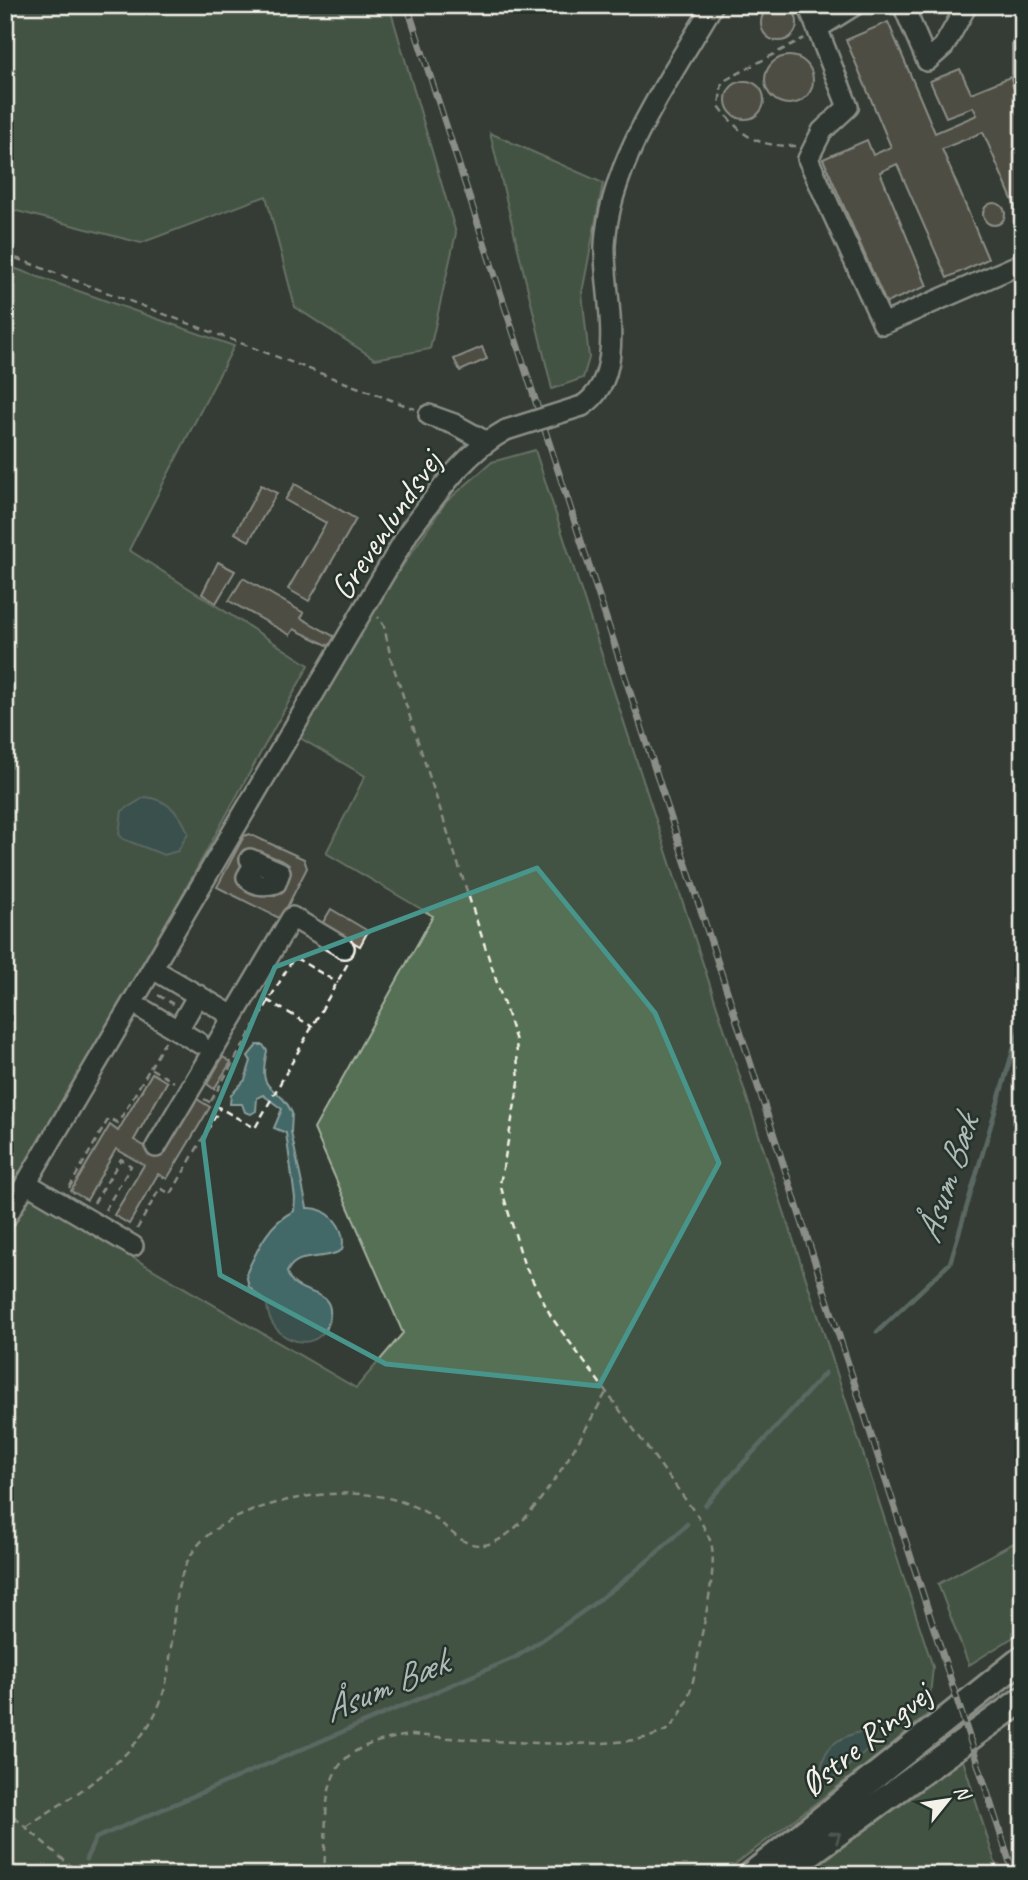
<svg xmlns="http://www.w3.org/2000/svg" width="1028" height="1880" viewBox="0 0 1028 1880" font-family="Caveat,sans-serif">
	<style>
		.green { fill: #556f55; stroke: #a4b09e; stroke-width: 2 }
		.water { fill: #436768; stroke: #8a9e9b; stroke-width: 2 }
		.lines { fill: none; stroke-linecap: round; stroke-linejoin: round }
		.stream { stroke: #8a9e9b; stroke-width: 4.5 }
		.building { fill: #6d6357; stroke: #f4f1e8; stroke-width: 2; fill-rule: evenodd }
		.minor-casing { stroke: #f4f1e8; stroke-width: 24 }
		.major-casing { stroke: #f4f1e8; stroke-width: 30 }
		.path { stroke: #f4f1e8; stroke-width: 2.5; stroke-dasharray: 7 5; stroke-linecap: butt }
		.minor { stroke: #26332d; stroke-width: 19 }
		.major { stroke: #26332d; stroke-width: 24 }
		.rail-casing { stroke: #f4f1e8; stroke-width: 7 }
		.rail { stroke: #26332d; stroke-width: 4.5; stroke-dasharray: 13; stroke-linecap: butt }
		.minor-bridge-casing { stroke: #f4f1e8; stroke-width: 24; stroke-linecap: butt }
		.minor-bridge { stroke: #26332d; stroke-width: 19 }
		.oneway { stroke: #6e766e }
		.marked { fill: none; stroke: #48958c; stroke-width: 5; stroke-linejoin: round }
		.labels { text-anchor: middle; stroke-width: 5; stroke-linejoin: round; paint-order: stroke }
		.street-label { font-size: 35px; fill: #f4f1e8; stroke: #26332d }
		.water-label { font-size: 37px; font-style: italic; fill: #adbab5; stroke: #26332d }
	</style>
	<rect width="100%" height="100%" fill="#343d35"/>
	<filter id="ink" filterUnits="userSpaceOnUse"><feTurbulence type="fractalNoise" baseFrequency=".0143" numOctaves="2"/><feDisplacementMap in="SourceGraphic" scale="14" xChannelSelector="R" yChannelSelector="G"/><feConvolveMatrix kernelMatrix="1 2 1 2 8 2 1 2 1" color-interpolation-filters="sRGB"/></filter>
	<g filter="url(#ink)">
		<g class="green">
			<polygon points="5,5 389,5 456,233 430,349 375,359 295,307 266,196 141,243 5,208"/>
			<polygon points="490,133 603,183 582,293 589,358 583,378 552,389"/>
			<polygon points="5,265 234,346 129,550 309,665 179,901 5,1198"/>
			<polygon points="535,450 933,1667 928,1714 883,1752 721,1875 5,1875 5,1237 29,1197 356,1388 403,1333 314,1129 433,916 326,853 365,776 300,738 379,601 445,503 492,462"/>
			<polygon points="1023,1538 1023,1631 969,1665 938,1584"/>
			<polygon points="962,1757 999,1875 790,1875"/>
		</g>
		<g class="water">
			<path d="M145 797C166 799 181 813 188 833L178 851 164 855 123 839 119 834 122 811Z"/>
			<path d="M257 1045H263L267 1051C256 1098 278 1081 292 1113L291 1132 307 1208C329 1207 347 1228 342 1250 324 1262 297 1250 287 1272 294 1298 333 1286 330 1315 324 1359 268 1344 267 1304L249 1287 246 1274C257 1250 269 1222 294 1211L295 1198 286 1133 274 1128 282 1109 263 1095 257 1098 256 1111 251 1114 245 1112 242 1104H230L231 1095 245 1080 251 1061 248 1056Z"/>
			<path d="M864 1731 870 1738 868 1749 835 1777 821 1780C820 1748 835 1738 864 1731Z"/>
		</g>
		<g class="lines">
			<g class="stream">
				<polyline points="877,1332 950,1263 1023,1017"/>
				<polyline points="705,1505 825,1373"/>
				<path d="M86 1859 96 1838 516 1657C577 1618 637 1575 687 1524"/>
			</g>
		</g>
		<g class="building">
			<circle cx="779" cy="23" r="18"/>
			<polygon points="888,22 935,133 977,115 973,107 946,117 930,81 960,69 971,93 1010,77 1023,107 1023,225 983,132 942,149 988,259 947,278 897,164 880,172 927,286 886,303 823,159 867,140 873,155 891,147 846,40"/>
			<circle cx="789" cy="80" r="24"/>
			<circle cx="745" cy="100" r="19"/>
			<circle cx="994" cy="214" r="11"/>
			<polygon points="482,347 487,359 460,371 454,359"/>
			<polygon points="295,484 356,519 309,601 288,589 326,523 285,500"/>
			<polygon points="261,485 277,493 249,541 235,533"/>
			<polygon points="218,562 235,571 216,603 202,594"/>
			<polygon points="243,578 304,613 301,618 335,637 331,647 294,629 290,635 229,601"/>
			<path d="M249 834 304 859 307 868 281 919 217 887 244 836ZM253 855 287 871 275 896 240 880Z"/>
			<polygon points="331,909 368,931 360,946 322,924"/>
			<polygon points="223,1057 231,1062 214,1089 207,1084"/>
			<polygon points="152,1073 167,1082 134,1140 161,1156 195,1098 210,1107 167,1179 158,1174 129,1224 114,1215 144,1165 116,1149 87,1200 71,1191 110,1125 118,1131"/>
		</g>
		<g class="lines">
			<g class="minor-casing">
				<g id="minor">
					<polyline points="808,5 848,107 822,131 808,159 883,324 1023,263"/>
					<polyline points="903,5 927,61 944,46 967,5"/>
					<polyline points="818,28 855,5"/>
					<polyline points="1023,45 1023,82"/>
					<path d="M582 406C630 376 603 293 605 245 609 163 672 75 713 5"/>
					<polyline points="429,415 454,424 485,441"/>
					<path d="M250 859 280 872 276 883C265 886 254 886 247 877L256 861"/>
					<polyline points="153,969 233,1016"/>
					<polyline points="144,1010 199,1043"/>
					<polyline points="178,1030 198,995"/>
					<polyline points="156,1147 292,917 344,948"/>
					<polyline points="26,1183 133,1246"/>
					<path d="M5 1219 410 530C438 493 464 453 506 430"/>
				</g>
			</g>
			<g class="major-casing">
				<g id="major">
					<polyline points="751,1875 1023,1658"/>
					<polyline points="780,1875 1023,1699"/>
				</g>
			</g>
			<g class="path">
				<path d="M796 146C756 146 743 138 719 106L722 82 804 38"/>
				<polyline points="5,254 415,409"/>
				<polyline points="158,995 173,1004"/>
				<polyline points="267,1000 313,1027"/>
				<polyline points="150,1068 166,1040"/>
				<polyline points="204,1099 255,1128 348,963"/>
				<polyline points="211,1101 294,957 338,983"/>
				<polyline points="69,1188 109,1118 118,1123 150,1068 174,1082"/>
				<polyline points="94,1203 121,1159 131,1166 105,1210"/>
				<polyline points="137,1229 160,1188 171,1194 220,1108"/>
				<polyline points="5,1809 81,1875"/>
				<path d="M27 1826C73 1796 133 1762 157 1710 187 1645 151 1561 229 1521 286 1492 377 1479 433 1517 450 1528 459 1546 483 1545 528 1542 586 1427 607 1391"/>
				<path d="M324 1875C329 1793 312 1747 412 1735 459 1738 640 1757 670 1727 692 1706 696 1666 701 1638 706 1616 717 1563 711 1543 708 1534 703 1526 699 1518L552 1318 524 1264 500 1184 519 1082 516 1041 391 659 384 626 378 617"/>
			</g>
			<use href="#minor" class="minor"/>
			<use href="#major" class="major"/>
			<g class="rail-casing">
				<polyline id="rail" points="407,5 1014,1875"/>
			</g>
			<use href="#rail" class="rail"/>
			<g class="minor-bridge-casing">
				<polyline id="minor-bridge" points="506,430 582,406"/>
			</g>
			<use href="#minor-bridge" class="minor-bridge"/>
		</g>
		<defs><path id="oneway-chevron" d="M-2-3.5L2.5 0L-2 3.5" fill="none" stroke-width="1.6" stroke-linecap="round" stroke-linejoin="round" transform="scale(1.75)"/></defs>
		<use class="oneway" href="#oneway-chevron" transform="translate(836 1836) rotate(-35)"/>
	</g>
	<path d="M0 0H1028V1880H0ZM537 868 655 1013 719 1163 599 1386 386 1364 220 1275 203 1140 275 967Z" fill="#343d35" fill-opacity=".55" fill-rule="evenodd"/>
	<path class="marked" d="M537 868 655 1013 719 1163 599 1386 386 1364 220 1275 203 1140 275 967Z"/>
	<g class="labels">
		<g class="street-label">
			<text transform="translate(385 525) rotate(-56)" y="12">Grevenlundsvej</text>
			<text transform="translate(865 1739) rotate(-39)" y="12">Østre Ringvej</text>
		</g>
		<g class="water-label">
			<text transform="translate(946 1179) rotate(-72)" y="13">Åsum Bæk</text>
			<text transform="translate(385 1685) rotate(-23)" y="13">Åsum Bæk</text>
		</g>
	</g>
	<rect width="1028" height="1880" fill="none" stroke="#26332d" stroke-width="28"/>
	<rect x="14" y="14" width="1000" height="1852" fill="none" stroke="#f4f1e8" stroke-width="2.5" filter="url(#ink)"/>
	<g transform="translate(948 1800) rotate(60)" stroke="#26332d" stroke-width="5" paint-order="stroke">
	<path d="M0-5L12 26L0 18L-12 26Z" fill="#f4f1e8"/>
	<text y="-10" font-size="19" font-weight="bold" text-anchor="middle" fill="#f4f1e8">N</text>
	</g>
</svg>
